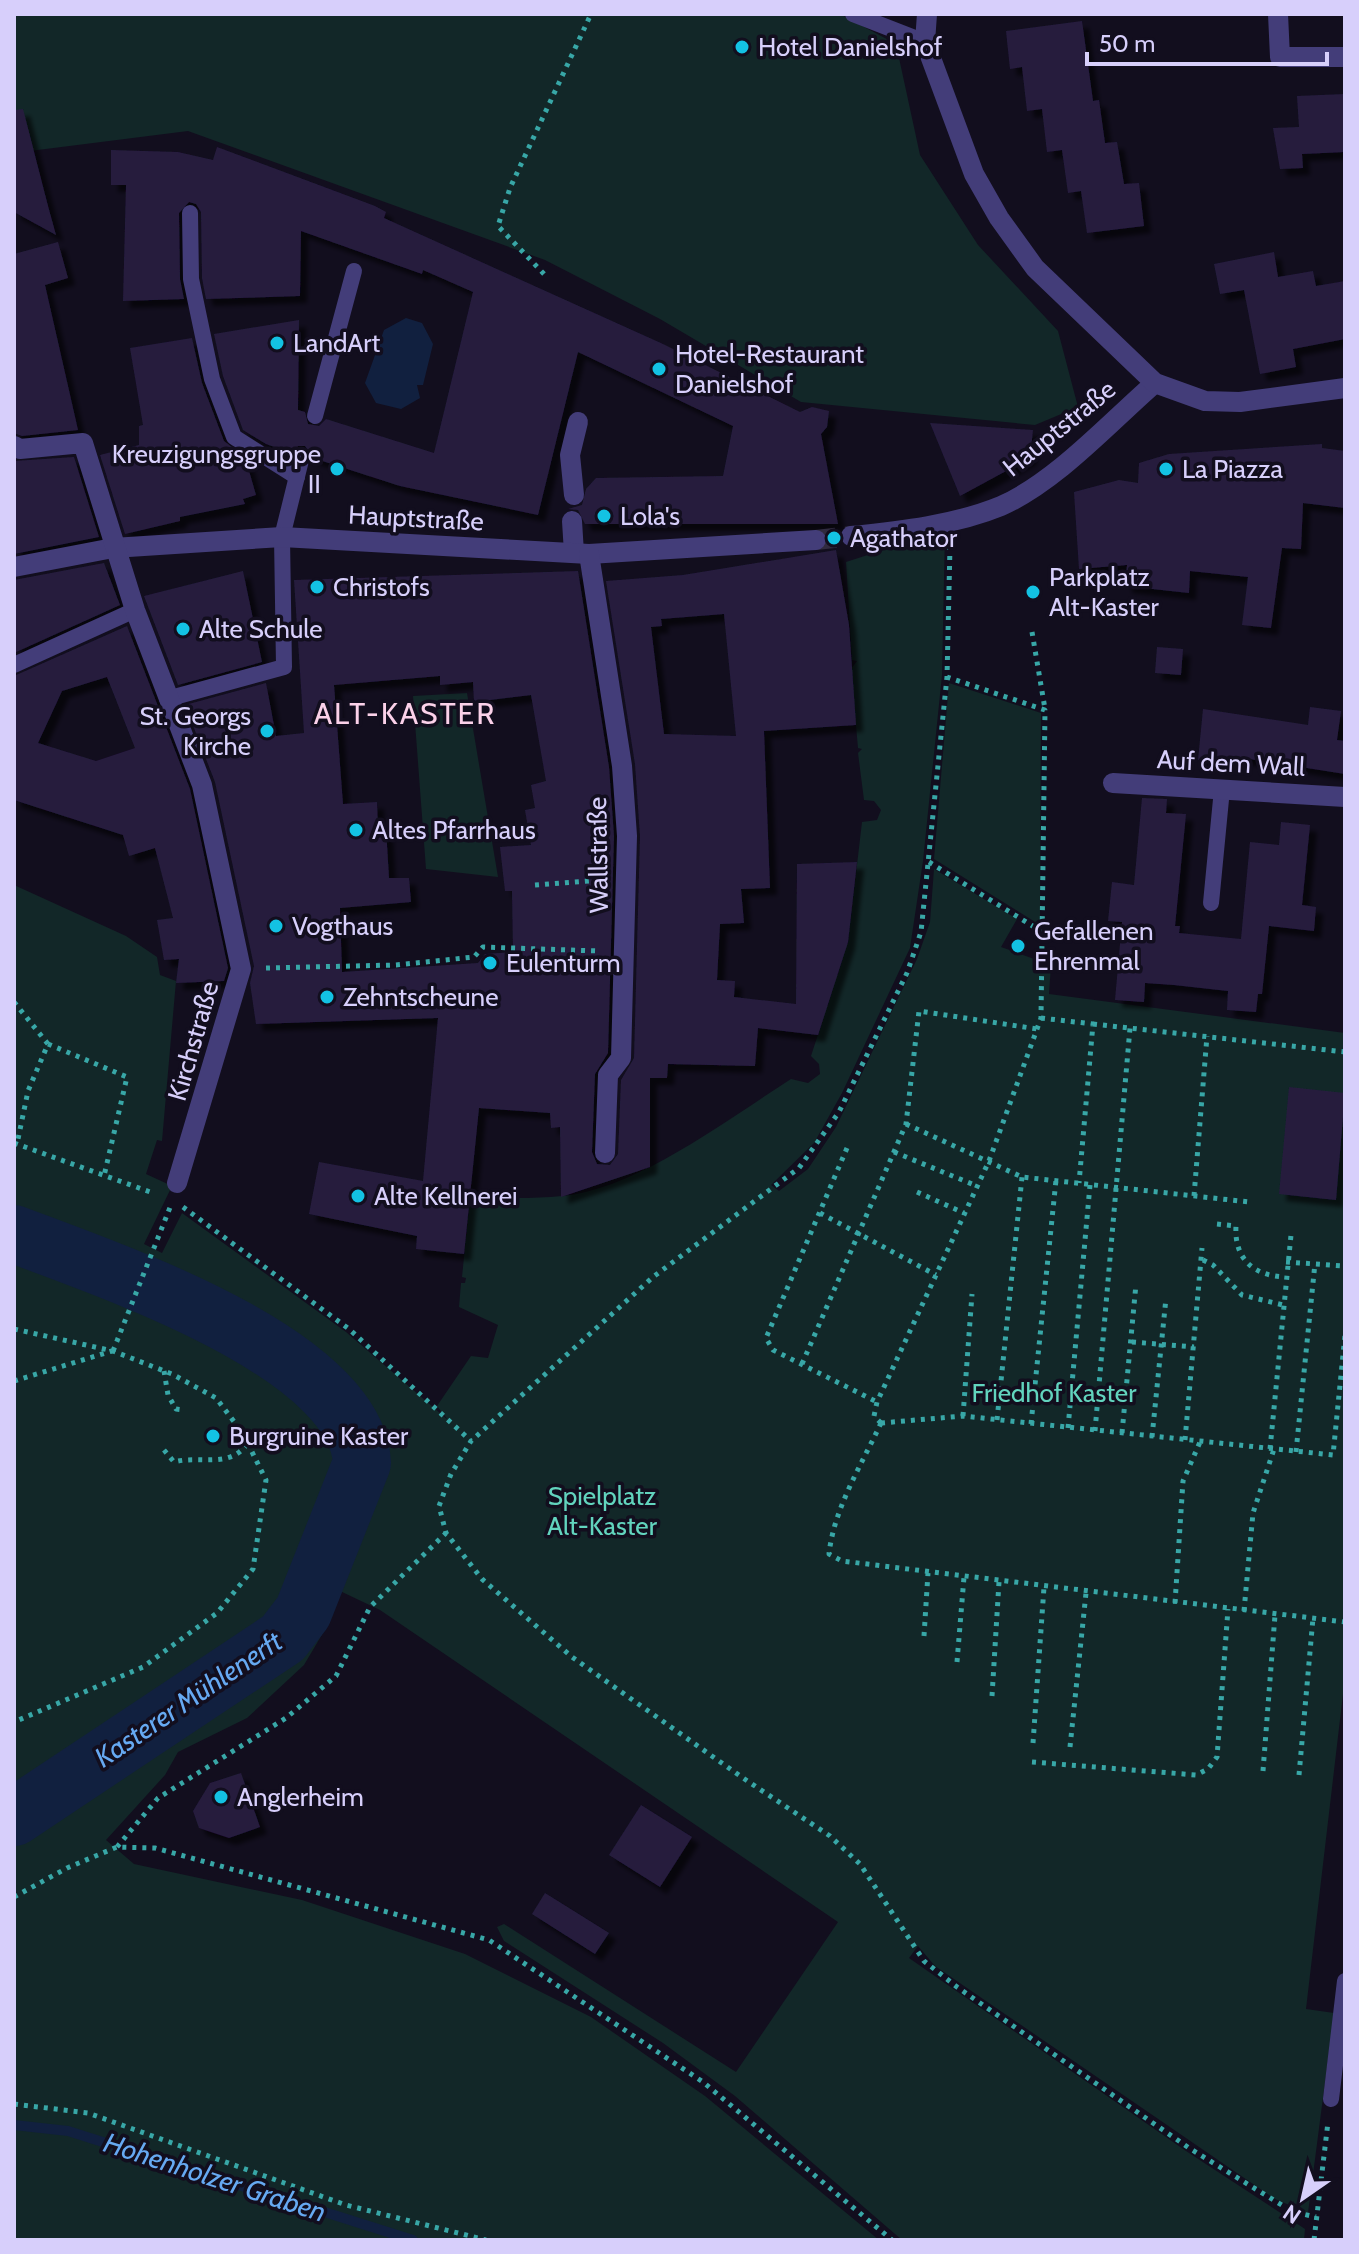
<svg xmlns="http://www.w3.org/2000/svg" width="1359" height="2254" viewBox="0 0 1359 2254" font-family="Cabin,sans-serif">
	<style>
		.green { fill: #122728 }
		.water { fill: #11203f }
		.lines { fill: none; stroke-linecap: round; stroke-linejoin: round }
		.stream { stroke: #11203f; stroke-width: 10 }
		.river { stroke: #11203f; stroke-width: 58 }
		.building { fill: #251c3e; fill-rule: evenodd; filter: url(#shadow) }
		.minor-tunnel { stroke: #302b3f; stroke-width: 20; stroke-dasharray: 20 10; stroke-linecap: butt }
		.path { stroke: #38a7a7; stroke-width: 5; stroke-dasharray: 4 6; stroke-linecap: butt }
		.service { stroke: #433d79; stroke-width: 16 }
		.pedestrian { stroke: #433d79; stroke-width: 20 }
		.minor { stroke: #433d79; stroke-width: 20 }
		.tertiary { stroke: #433d79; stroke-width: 20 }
		.poi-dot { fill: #13c2e3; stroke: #120e1e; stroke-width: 3 }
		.labels { text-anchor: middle; stroke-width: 7; stroke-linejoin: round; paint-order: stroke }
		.poi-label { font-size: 26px; fill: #d7cffb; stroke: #120e1e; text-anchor: start }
		.street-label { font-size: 26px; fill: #d7cffb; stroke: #120e1e }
		.park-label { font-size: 26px; fill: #62d4be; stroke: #120e1e }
		.water-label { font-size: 28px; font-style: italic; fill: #66a9f2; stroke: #120e1e }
		.quarter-label { font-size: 30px; letter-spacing: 2px; fill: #fbd1e9; stroke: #120e1e }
	</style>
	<defs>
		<filter id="shadow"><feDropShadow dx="7" dy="7" stdDeviation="2" flood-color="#0009"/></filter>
	</defs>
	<rect width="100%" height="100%" fill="#120e1e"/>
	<g class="green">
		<polygon points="14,14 840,14 896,44 920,155 978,245 1058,331 1078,407 1035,425 801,402 660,319 545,260 188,131 14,153"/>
		<path d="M945 530 942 675 923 861 910 948 842 1093 814 1143 771 1185 779 1191 808 1169 836 1127 917 959 930 922 934 869 1017 919 1001 947 1051 965 1049 994 1345 1033V1677L1306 2009 1334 2013 1308 2213 1275 2199 935 1966 918 1946 909 1958 1186 2151 1305 2229 1304 2240H902L735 2096 663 2043 504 1941 497 1927 504 1924 736 2072 838 1922 380 1610 340 1591 330 1621 304 1665 247 1718 178 1752 165 1775 106 1840 134 1864 302 1900 465 1954 591 2017 705 2096 879 2240H14V885L126 936 157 957 160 975 176 981 162 1141 157 1140 146 1174 172 1186 144 1244 162 1253 182 1213 346 1332 448 1420 437 1406 471 1356 488 1358 498 1325 459 1307 461 1283H465L466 1278 462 1277 470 1197C500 1198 532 1199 562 1196 637 1189 728 1119 791 1079L808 1083 820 1074 819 1064 811 1056 848 942 862 822 877 820 881 810 874 801 864 800 858 753 862 749 858 748 851 669 857 661 852 660 846 562Z"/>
		<polygon points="949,683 1041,713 1040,925 934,859"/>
		<polygon points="467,693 498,877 426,869 413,696"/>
	</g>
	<polygon class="water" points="406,318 422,323 433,344 423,385 417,385 420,398 401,409 376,403 365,383 384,330"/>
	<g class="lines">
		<polyline class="stream" points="14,2125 68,2131 413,2240"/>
		<path class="river" d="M14 1234C103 1268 357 1352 362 1463L303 1612 283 1638 14 1817"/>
	</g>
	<g class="building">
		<polygon points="1082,21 1093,101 1099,100 1105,143 1117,142 1124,184 1139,183 1144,226 1087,233 1081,191 1068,193 1062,150 1047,152 1042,109 1027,111 1022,67 1010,69 1006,31"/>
		<polygon points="1345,94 1345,152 1302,154 1303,168 1280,169 1273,128 1299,127 1297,96"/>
		<polygon points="23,109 48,206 56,235 14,212 14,110"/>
		<polygon points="217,147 375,206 386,212 384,218 663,344 800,412 812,407 829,411 827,427 821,434 838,524 585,524 578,510 568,509 582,505 586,489 596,478 723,476 733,426 578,352 538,515 400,486 313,458 305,446 298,446 292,453 266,444 243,430 223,376 214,334 299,320 298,410 305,412 308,424 319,426 326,419 434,453 473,292 423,270 422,274 301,231 300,296 206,299 202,278 201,212 196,204 189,202 179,213 180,279 184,299 123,301 126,185 111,185 111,150 178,152 213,160"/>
		<polygon points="58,242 68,278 45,285 78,430 22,436 14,433 14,254"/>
		<polygon points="1274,252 1278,277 1313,271 1316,286 1345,281 1345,339 1293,349 1296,367 1260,374 1244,290 1220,294 1214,264"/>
		<polygon points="192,338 202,383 224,441 245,457 256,495 243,499 245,504 180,517 180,521 125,534 100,455 139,445 139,426 143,425 130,348"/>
		<polygon points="930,423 1033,430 1030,458 960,496"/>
		<polygon points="1322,444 1322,448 1345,451 1345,508 1303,503 1301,549 1282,548 1271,628 1242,625 1248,577 1190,571 1189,593 1125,586 1127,565 1079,569 1074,492 1119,480 1138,483 1139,463 1169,454"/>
		<polygon points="74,457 99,537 14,554 14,461"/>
		<path d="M836 550 849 625 856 725 764 731 770 888 741 889 744 923 720 924 717 980 735 981 734 997 796 1004 797 864 857 862 848 942 818 1035 758 1028 755 1066 668 1064 667 1078H650V1167L561 1197 560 1127 551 1128 550 1113 479 1108 464 1254 416 1249 417 1236 309 1214 319 1162 423 1181 438 1018 256 1024 250 983 254 966 215 782 185 705 266 683 276 736 304 733 294 580 578 571 609 767 614 836 608 1053 595 1074 592 1152 597 1164 610 1165 618 1154 621 1080 634 1058 640 836 635 764 606 581 683 575ZM724 614 736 736 664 734 651 627 662 626 661 619ZM440 676V685L473 682 474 702 531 695 546 781 531 785 535 808 525 810 531 845 500 847 505 891H512L513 952 485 954 478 963 342 972 340 908 411 902 409 878H389L386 828 378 829 377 802 343 804 334 685Z"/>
		<polygon points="104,563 120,605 14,653 14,580"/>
		<polygon points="243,571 262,662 178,685 144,596"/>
		<path d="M127 626 190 789 228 968 224 981 176 983 179 959 164 960 157 920 173 918 155 848 129 856 123 835 14 800V676ZM107 677 135 748 96 761 38 743 62 691Z"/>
		<polygon points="1157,647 1183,649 1181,675 1155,673"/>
		<polygon points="1310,707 1341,711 1337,740 1345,741 1345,774 1243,758 1242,764 1198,760 1203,709 1308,725"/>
		<polygon points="1142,798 1167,799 1166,813 1186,814 1175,926 1180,926 1179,933 1241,939 1250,842 1279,845 1281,822 1310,825 1302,905 1316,907 1314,931 1269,926 1262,994 1258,994 1256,1012 1227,1010 1228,991 1174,985 1145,983 1144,1002 1115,1000 1122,922 1108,921 1112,882 1134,885"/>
		<polygon points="1289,1087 1345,1093 1336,1200 1279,1194"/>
		<polygon points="241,1773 260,1827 229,1838 199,1828 193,1811 210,1783"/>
		<polygon points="641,1805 692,1837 660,1887 609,1855"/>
		<polygon points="545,1893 609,1933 595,1954 532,1914"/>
	</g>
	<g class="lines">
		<polyline class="minor-tunnel" points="816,540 851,536"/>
		<g class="path">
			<polyline points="544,274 498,226 510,188 591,14"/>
			<polyline points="950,546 947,677 921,932 907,973 839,1112 799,1168 653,1277 471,1441 451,1474 439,1506 446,1533 482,1579 572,1657 743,1778 830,1836 860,1864 924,1961 957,1987 1189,2148 1293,2212 1316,2217"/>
			<polyline points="1032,632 1045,709"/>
			<polyline points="929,862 1044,933"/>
			<polyline points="535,885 601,880"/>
			<polyline points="266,968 396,965 474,957 483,947 599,951"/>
			<polyline points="14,1002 48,1044 28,1091 17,1144"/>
			<polyline points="1041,1018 1093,1024 1079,1183"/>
			<polyline points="1093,1024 1345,1052"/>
			<polyline points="48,1044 127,1077 104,1176"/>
			<polyline points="906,1124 1022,1177 1249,1202"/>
			<polyline points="14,1143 153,1193"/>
			<polyline points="847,1148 766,1338 773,1350 877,1402"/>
			<polyline points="894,1152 977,1186"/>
			<polyline points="917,1192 964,1213"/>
			<polyline points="1194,1196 1207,1036"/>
			<polyline points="183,1207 349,1329 471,1441"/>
			<polyline points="820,1213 936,1275"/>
			<path d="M1217 1224 1236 1226C1234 1259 1254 1276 1285 1277"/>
			<polyline points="1203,1260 1213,1265 1242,1295 1283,1305"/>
			<polyline points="1286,1262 1345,1266"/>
			<polyline points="14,1329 113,1351 172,1374 216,1398 242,1432 266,1480 253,1569 217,1613 143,1667 14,1722"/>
			<polyline points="1132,1342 1194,1347"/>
			<polyline points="113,1351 171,1205"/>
			<polyline points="802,1364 906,1124 919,1011 1037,1029"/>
			<polyline points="164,1371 168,1395 176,1409 185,1410"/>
			<polyline points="14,1381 112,1351"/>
			<polyline points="963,1416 972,1294"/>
			<polyline points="997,1420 1022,1177"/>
			<polyline points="881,1423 874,1416 877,1402 989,1161 1041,1018 1045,710 947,677"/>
			<path d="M881 1423C862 1464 834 1508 829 1554L842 1561 1345 1622"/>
			<polyline points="881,1423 963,1416 1333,1455 1345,1335"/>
			<polyline points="1031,1424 1056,1180"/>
			<polyline points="1068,1428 1090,1185"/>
			<polyline points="1095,1431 1130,1028"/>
			<polyline points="1122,1433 1136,1284"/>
			<polyline points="1152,1437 1166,1298"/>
			<polyline points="1185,1440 1202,1248"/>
			<polyline points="1270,1449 1291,1235"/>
			<path d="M164 1450 174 1462C198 1455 230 1469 247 1444"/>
			<polyline points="1296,1452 1315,1263"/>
			<polyline points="1175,1603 1183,1481 1200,1442"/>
			<polyline points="1244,1611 1253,1513 1274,1449"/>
			<polyline points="924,1636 928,1573"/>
			<polyline points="957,1662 964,1577"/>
			<polyline points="992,1696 999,1582"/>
			<polyline points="1033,1743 1044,1587"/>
			<polyline points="1070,1747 1086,1593"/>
			<polyline points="1032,1762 1196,1775 1208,1769 1217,1757 1228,1609"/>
			<polyline points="1263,1771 1275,1615"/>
			<polyline points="1299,1775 1313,1618"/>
			<polyline points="117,1847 158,1798 286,1718 336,1676 370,1607 446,1533"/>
			<polyline points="14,1897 67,1868 117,1847 155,1848 489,1940 703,2082 892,2240"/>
			<polyline points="14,2104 88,2113 346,2205 486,2240"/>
			<polyline points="1314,2240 1328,2122"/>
		</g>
		<g class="service">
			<polyline points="853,14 925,42"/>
			<polyline points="190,213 191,279 212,379 234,437 297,477"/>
			<polyline points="315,416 354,271"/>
			<polyline points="14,665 135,610"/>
			<polyline points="167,699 284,667 282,537 302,456"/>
			<polyline points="1211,903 1222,789"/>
			<polyline points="1331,2099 1345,1981"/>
		</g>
		<g class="pedestrian">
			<polyline points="574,495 570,455 578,422"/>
			<polyline points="572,521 574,553"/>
			<path d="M851 536C900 531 955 525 1001 506 1056 482 1110 422 1155 383"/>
			<polyline points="14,567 113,548 282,537 589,554 816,540"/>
		</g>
		<g class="minor">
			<polyline points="1278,14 1280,57 1345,57"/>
			<polyline points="14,446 20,449 83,443 135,610 202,785 241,969 177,1183"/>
			<polyline points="589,554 622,766 627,836 621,1058 608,1075 605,1153"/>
			<polyline points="1113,783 1345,797"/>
		</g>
		<polyline class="tertiary" points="927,14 925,42 974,174 999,218 1035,268 1155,383 1205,401 1240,402 1345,388"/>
	</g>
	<g class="poi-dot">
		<circle cx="742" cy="47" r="8"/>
		<circle cx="277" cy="343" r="8"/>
		<circle cx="659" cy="369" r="8"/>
		<circle cx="337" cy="469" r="8"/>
		<circle cx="1166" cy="469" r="8"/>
		<circle cx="604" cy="516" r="8"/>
		<circle cx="834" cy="538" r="8"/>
		<circle cx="317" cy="587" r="8"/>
		<circle cx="1033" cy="592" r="8"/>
		<circle cx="183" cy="629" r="8"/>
		<circle cx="267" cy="731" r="8"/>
		<circle cx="356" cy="830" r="8"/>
		<circle cx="276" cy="926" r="8"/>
		<circle cx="1018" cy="946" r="8"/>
		<circle cx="490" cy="963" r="8"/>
		<circle cx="327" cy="997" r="8"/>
		<circle cx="358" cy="1196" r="8"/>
		<circle cx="213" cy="1436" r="8"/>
		<circle cx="221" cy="1797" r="8"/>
	</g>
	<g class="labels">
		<g class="poi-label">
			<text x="758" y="56">Hotel Danielshof</text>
			<text x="293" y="352">LandArt</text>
			<text x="675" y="363">Hotel-Restaurant<tspan x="675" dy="30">Danielshof</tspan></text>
			<text x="321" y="463" text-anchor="end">Kreuzigungsgruppe<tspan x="321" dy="30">II</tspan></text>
			<text x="1182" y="478">La Piazza</text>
			<text x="620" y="525">Lola's</text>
			<text x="850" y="547">Agathator</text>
			<text x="1049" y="586">Parkplatz<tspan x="1049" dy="30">Alt-Kaster</tspan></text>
			<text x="333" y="596">Christofs</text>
			<text x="199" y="638">Alte Schule</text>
			<text x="251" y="725" text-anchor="end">St. Georgs<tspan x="251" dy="30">Kirche</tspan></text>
			<text x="372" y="839">Altes Pfarrhaus</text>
			<text x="292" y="935">Vogthaus</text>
			<text x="1034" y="940">Gefallenen<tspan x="1034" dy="30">Ehrenmal</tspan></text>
			<text x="506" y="972">Eulenturm</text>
			<text x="343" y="1006">Zehntscheune</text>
			<text x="374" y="1205">Alte Kellnerei</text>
			<text x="229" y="1445">Burgruine Kaster</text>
			<text x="237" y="1806">Anglerheim</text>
		</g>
		<g class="street-label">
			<text transform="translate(1059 428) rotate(-39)" y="9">Hauptstraße</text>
			<text transform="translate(416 518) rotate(3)" y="9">Hauptstraße</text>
			<text transform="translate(1231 763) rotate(3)" y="9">Auf dem Wall</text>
			<text transform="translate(598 855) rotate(-91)" y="9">Wallstraße</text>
			<text transform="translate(193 1041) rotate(-74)" y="9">Kirchstraße</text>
		</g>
		<g class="park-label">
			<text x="1054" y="1402">Friedhof Kaster</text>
			<text x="602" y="1505">Spielplatz<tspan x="602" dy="30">Alt-Kaster</tspan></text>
		</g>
		<g class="water-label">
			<text transform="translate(188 1699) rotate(-34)" y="10">Kasterer Mühlenerft</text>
			<text transform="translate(215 2177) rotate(18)" y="10">Hohenholzer Graben</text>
		</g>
		<g class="quarter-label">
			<text x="405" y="724">ALT-KASTER</text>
		</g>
	</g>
	<rect width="1359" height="2254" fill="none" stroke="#d7cffb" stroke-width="32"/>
	<g transform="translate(1303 2198) rotate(214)" stroke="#120e1e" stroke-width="6" paint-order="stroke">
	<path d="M0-6L14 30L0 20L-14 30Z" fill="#d7cffb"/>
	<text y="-12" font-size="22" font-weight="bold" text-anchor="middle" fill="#d7cffb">N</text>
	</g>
	<path d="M1087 52v12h240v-12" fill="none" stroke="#d7cffb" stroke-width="4"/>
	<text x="1099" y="52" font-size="24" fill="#d7cffb" stroke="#120e1e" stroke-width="6" paint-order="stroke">50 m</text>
</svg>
